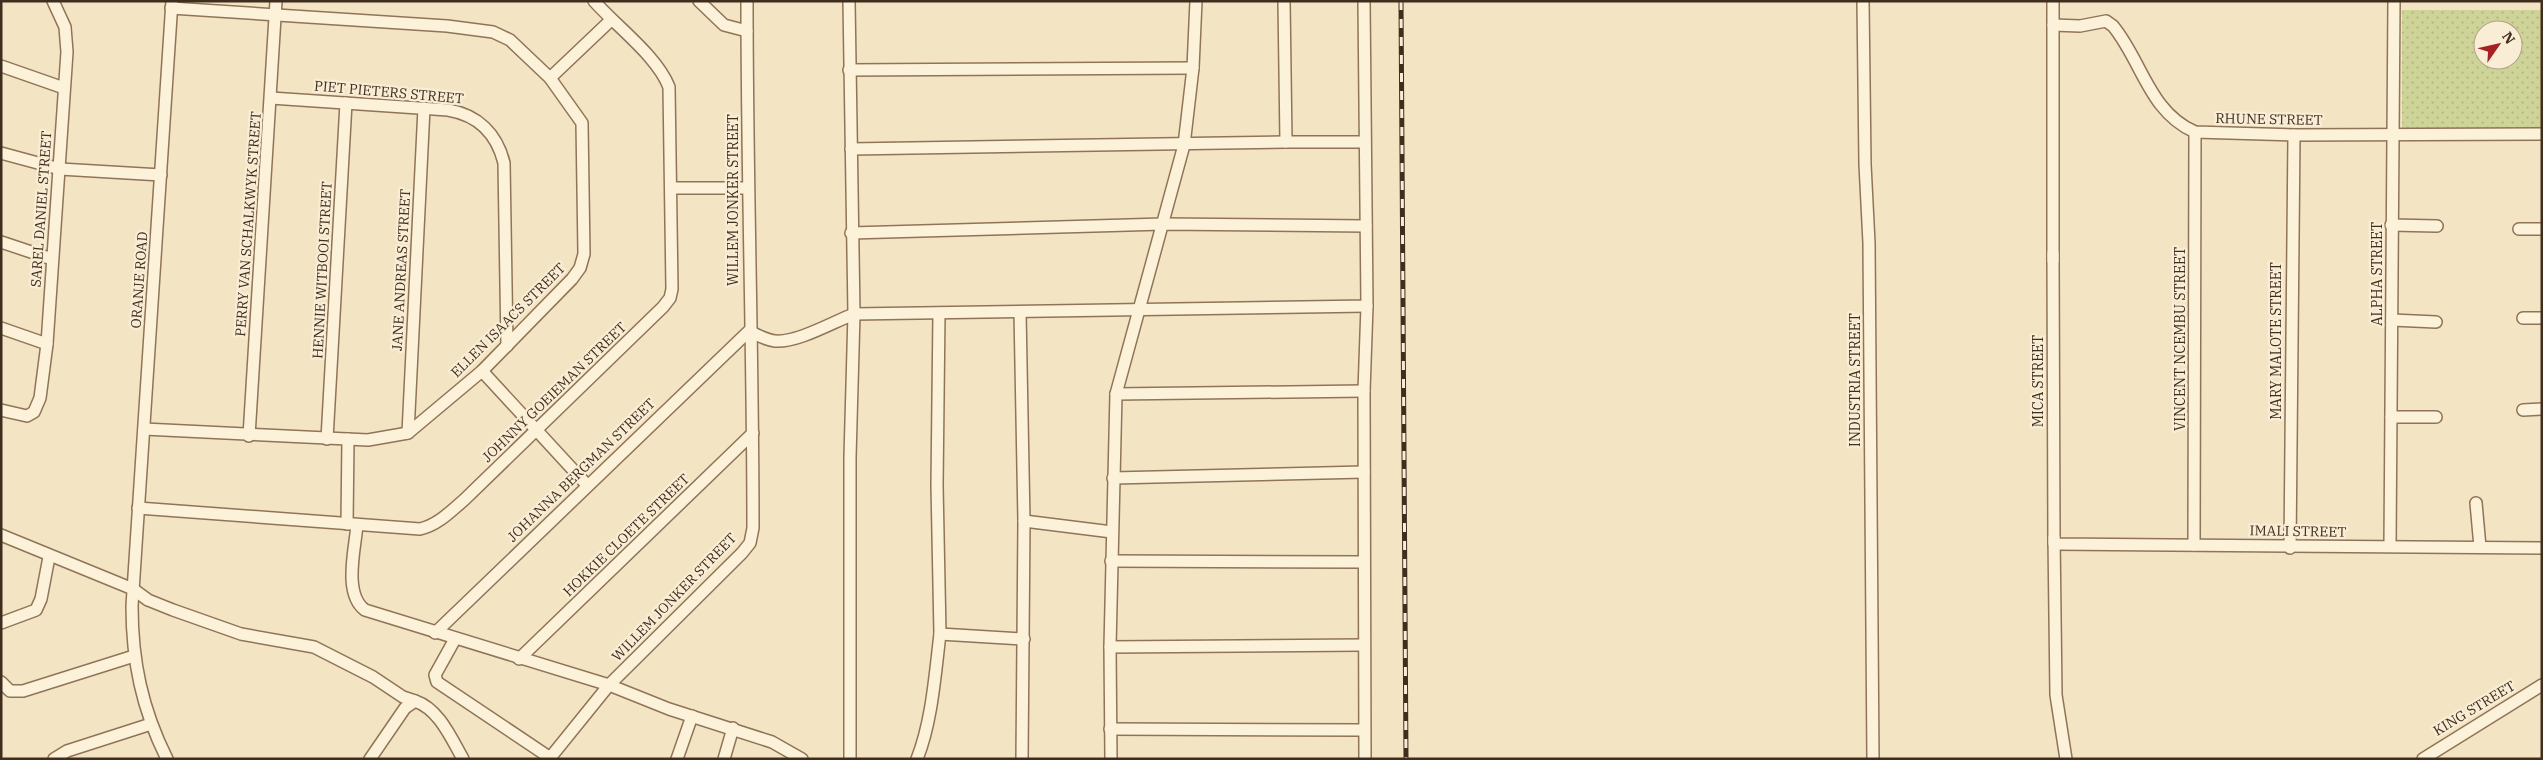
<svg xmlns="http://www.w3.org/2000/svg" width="2543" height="760" viewBox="0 0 2543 760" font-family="'IBM Plex Serif',serif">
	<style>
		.park { fill: url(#park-dots); fill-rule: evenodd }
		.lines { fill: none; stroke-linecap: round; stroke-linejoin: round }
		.minor-casing { stroke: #907458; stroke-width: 14 }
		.minor { stroke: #fcf1d9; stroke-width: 11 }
		.rail-casing { stroke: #3f2d1e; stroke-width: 5 }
		.rail { stroke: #f9eed5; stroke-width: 3; stroke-dasharray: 9; stroke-linecap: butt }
		.labels { text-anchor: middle; stroke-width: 4.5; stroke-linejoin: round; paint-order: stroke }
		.street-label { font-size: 14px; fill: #3f2d1e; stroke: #f9eed5 }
	</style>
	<defs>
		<pattern id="park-dots" width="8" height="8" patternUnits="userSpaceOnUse" patternTransform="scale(1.25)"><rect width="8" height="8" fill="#ced397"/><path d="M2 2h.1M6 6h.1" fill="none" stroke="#b2b582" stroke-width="1.8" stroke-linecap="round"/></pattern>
	</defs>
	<rect width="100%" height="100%" fill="#f3e4c4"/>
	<path class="park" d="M2402 10H2542V130L2402 129ZM2483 30H2513V60H2483Z"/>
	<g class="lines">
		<g class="minor-casing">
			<g id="minor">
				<polyline points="699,1 724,25 747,31"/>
				<polyline points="849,1 854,314 850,457 850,759"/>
				<polyline points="1284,1 1286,142"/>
				<polyline points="1863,1 1865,164 1869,243 1873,759"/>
				<polyline points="2053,1 2053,261"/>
				<path d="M2053 25 2080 26 2106 21 2113 26C2142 61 2149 112 2195 132L2294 135 2542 134"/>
				<polyline points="1,66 64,88"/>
				<polyline points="849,70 1193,68"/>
				<polyline points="550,78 611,20"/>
				<path d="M271 98 448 110C478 115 497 134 504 163L507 346"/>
				<polyline points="851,149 1286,142 1364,142"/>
				<polyline points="1,153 60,169 161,175"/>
				<polyline points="671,188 747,188"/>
				<polyline points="2391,225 2437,226"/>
				<polyline points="2519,229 2542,229"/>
				<polyline points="851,233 1163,224 1366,226"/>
				<polyline points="1,242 52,259"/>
				<polyline points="2053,253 2054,544 2542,548"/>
				<polyline points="1020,312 1024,521 1022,759"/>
				<polyline points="939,313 937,485 940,634 1024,639"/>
				<polyline points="2523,318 2542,318"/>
				<polyline points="2392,320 2436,322"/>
				<polyline points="1,328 47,344"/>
				<polyline points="482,371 587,485"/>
				<polyline points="1116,394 1364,391"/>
				<polyline points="1,410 27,416 34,412 40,398 47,344 67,52 65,27 53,1"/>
				<polyline points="2523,410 2542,409"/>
				<polyline points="2391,417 2436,417"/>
				<polyline points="144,429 368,440 408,433 482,371 572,279 580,268 584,254 582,123 550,78 510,40 493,32 447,26 171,8"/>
				<polyline points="408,433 424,108"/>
				<polyline points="249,436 276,1"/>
				<polyline points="327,439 346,103"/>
				<polyline points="1113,478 1364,472"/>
				<polyline points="2476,503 2480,547"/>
				<path d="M138 508 420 529C438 525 451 511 464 500L663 307 670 298 672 289 669 87C657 56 616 26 594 1"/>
				<polyline points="1024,521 1112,532"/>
				<polyline points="347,524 348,439"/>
				<path d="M357 525C355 549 343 594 365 610L609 685 669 709 772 742 802 759"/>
				<polyline points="1,535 133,589 148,600 173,610 241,634 314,647 373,677 403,697 415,701"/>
				<polyline points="2054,537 2056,695 2066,759"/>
				<polyline points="2194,545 2195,132"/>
				<polyline points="2390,546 2394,1"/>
				<polyline points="2290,548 2294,135"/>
				<polyline points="1111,561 1363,562"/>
				<polyline points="1,623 36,610 41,599 49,557"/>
				<path d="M435 633 749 331C757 335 766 340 775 341 797 343 833 322 854 314L1367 306 1364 1"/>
				<polyline points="455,639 435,675 437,682 552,759"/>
				<polyline points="1110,647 1363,645"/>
				<polyline points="519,659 753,433"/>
				<polyline points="1,682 10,691 23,691 134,656"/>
				<polyline points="1110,729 1363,730"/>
				<path d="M550 758 609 685 742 553 750 543 753 528C753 353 747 177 747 1"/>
				<polyline points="54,759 67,751 151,724"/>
				<path d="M167 759C142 709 132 661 132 606L172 1"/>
				<path d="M370 759 405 708 415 701C439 709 451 738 463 759"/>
				<polyline points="677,759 692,716"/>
				<polyline points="724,759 733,728"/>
				<path d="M917 759C932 721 935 675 940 634"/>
				<polyline points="1111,759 1110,647 1116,394 1184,145 1193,68 1196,1"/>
				<polyline points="1365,759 1364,391 1367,306"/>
				<polyline points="2423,759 2542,685"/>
			</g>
		</g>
		<use href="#minor" class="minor"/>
		<g class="rail-casing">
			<polyline id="rail" points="1401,1 1406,759"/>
		</g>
		<use href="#rail" class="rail"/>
	</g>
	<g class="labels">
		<g class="street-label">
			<text transform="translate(389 92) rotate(5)" y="5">PIET PIETERS STREET</text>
			<text transform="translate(2269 119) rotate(1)" y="5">RHUNE STREET</text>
			<text transform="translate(733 200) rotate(-90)" y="5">WILLEM JONKER STREET</text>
			<text transform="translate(41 209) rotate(-86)" y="5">SAREL DANIEL STREET</text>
			<text transform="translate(248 224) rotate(-86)" y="5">PERRY VAN SCHALKWYK STREET</text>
			<text transform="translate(322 270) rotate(-87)" y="5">HENNIE WITBOOI STREET</text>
			<text transform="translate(401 270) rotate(-87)" y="5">JANE ANDREAS STREET</text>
			<text transform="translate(2377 274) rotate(-90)" y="5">ALPHA STREET</text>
			<text transform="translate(139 280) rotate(-86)" y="5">ORANJE ROAD</text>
			<text transform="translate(508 320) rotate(-45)" y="5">ELLEN ISAACS STREET</text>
			<text transform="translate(2180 339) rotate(-90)" y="5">VINCENT NCEMBU STREET</text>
			<text transform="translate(2276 341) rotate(-90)" y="5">MARY MALOTE STREET</text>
			<text transform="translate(1855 380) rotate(-90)" y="5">INDUSTRIA STREET</text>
			<text transform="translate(2038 381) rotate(-90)" y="5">MICA STREET</text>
			<text transform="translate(554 392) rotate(-44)" y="5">JOHNNY GOEIEMAN STREET</text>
			<text transform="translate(581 470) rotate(-44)" y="5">JOHANNA BERGMAN STREET</text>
			<text transform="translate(2298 531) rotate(1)" y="5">IMALI STREET</text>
			<text transform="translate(626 535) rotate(-44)" y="5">HOKKIE CLOETE STREET</text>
			<text transform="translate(674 597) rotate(-46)" y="5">WILLEM JONKER STREET</text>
			<text transform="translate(2474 708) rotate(-31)" y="5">KING STREET</text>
		</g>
	</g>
	<rect width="2543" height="760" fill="none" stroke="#3f2d1e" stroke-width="5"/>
	<g transform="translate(2498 45) rotate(56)"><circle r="24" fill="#f9eed5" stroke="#afa18c"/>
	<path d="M0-4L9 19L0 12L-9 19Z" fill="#a62126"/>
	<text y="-8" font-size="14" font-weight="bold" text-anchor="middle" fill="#3f2d1e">N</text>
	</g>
</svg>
